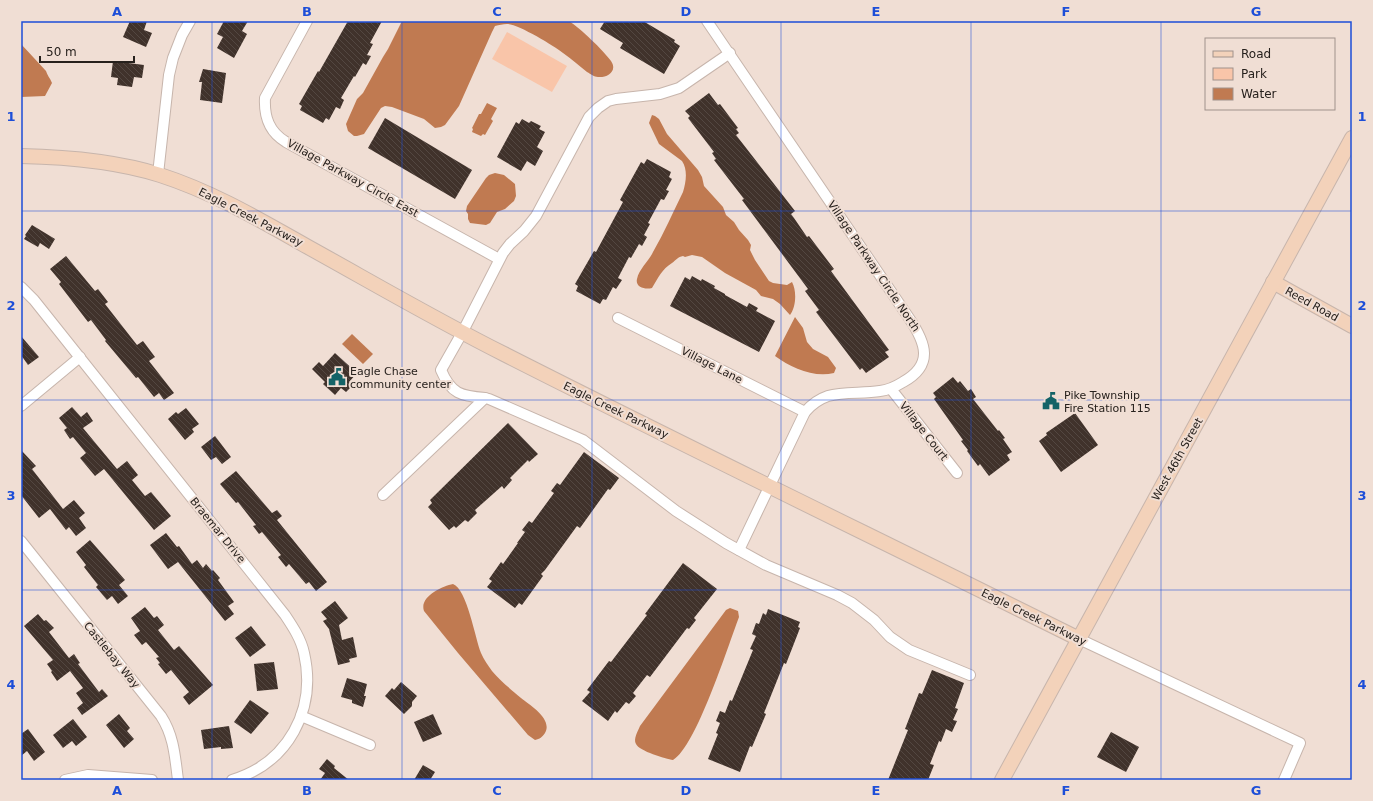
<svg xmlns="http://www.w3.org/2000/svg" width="1373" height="801" viewBox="0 0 1373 801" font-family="'DejaVu Sans',sans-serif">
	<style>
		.park { fill: #f9c5a9 }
		.water { fill: #c07a51 }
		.building { fill: url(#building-back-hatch) }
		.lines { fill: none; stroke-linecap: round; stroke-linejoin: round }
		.street-casing { stroke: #c7b5ac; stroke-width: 12 }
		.secondary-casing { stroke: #c7b5ac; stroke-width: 16 }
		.street { stroke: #fff; stroke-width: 10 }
		.secondary { stroke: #f3d2ba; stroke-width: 14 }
		.grid { fill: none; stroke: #1d4ed8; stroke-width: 1; stroke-opacity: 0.55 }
		.labels { text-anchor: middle; stroke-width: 4; stroke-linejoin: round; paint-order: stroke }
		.street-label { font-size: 11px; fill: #27211d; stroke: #f0ded4 }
		.poi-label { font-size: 11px; fill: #27211d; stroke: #f0ded4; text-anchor: start }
		.neatline { fill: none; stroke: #1d4ed8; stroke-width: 1.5 }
		.grid-label { font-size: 13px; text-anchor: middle; font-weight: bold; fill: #1d4ed8 }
	</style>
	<defs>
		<pattern id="building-back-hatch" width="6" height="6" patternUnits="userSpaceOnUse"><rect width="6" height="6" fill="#40322b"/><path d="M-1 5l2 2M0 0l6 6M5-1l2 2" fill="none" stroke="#534741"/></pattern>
	</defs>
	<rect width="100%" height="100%" fill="#f0ded4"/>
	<polygon class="park" points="507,32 567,66 552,92 492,59"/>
	<g class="water">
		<path d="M402 21H569C581 29 603 50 611 61 618 71 607 78 598 77 594 77 591 74 587 72 579 66 572 59 563 53 554 46 518 24 507 24 503 24 499 25 495 26L492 32 459 106 445 125 441 127 435 128 424 119 392 107 385 106 381 108 364 134 357 136H354L348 131 346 124 357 99 363 93 383 57 388 49Z"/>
		<path d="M21 44 46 71C47 75 50 78 52 83L45 96 21 97Z"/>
		<polygon points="487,103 497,108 491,119 493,121 485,135 483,134 481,136 472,132 473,129 472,128 479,114 481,114"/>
		<path d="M652 115 655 116 659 119 667 134 698 170 702 177 704 186 723 207 726 215 734 222 739 230 748 240 751 245 750 250 755 260 769 281 773 283 787 285 792 282C797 291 796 307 790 315L780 304 773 299 761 296 756 290 725 273 702 257 692 255 685 257 683 256C678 257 676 260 672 263 662 269 658 278 652 288 645 290 635 287 637 279 639 269 649 261 653 252 664 233 673 212 683 192 686 182 688 170 682 161L659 144 649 123Z"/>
		<polygon points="495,173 504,175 515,184 516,196 514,201 505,209 497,212 490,223 486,225 470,223 468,219 468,214 466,211 467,206 486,178 489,175"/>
		<path d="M795 317 803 328 807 342 813 349 828 357 836 368 834 373C814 378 791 368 775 356Z"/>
		<polygon points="352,334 373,354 363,364 342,344"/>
		<path d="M453 584C467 589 475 638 481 653 484 660 488 665 492 671 500 681 512 690 521 698 530 705 553 719 545 733 542 737 540 739 535 740L528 735 458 653 424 611C419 597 442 586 453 584Z"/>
		<path d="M730 608 738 611 739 617C728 646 696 747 673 760 666 759 639 751 636 744 633 739 638 731 640 726L726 610Z"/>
	</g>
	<g class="building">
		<polygon points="130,21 147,21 144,30 152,33 146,47 123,37"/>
		<polygon points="224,21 248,21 242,31 247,34 234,58 217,48 223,37 217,34"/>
		<polygon points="348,21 382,21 370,43 373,44 367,55 371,56 366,65 363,63 355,77 354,76 341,98 344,100 340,109 336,107 329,120 326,118 323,123 300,110 302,106 299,104 318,71 319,72"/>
		<polygon points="605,21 643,21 675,40 674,42 680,46 664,74 620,48 623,43 600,29"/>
		<polygon points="113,61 144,65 142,78 134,77 132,87 117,85 118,78 111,77"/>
		<polygon points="203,69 226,73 222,103 200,100 202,82 199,82"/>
		<polygon points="709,93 718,105 720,104 738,128 736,129 739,133 736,135 795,211 791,214 794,218 807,237 809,236 834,269 831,271 889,350 885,352 889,357 866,373 862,368 860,370 816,312 819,310 805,291 808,289 742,200 744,199 714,160 716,159 712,153 714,152 688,118 690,116 685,111"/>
		<polygon points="385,118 472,170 455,199 368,148"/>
		<polygon points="522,119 529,123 531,121 541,126 539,129 545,132 537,147 543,151 535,166 527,161 521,171 497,157 516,122 519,124"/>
		<polygon points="647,159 671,172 669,177 672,179 666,190 669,191 664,200 661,199 648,223 650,224 644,235 647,237 642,246 639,244 631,258 629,257 618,278 622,280 616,289 613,287 606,300 603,299 600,304 576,291 578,286 575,284 594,251 596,252 623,202 620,200 641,162 644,164"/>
		<polygon points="32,225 55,239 49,249 40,243 38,247 24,239 26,236 25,235"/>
		<polygon points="66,256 95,291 98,289 108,302 105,304 137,345 143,341 155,357 149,361 174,393 164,400 159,393 154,397 138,377 136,378 105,341 106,340 91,320 88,322 59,284 61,282 50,269"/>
		<polygon points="692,276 701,281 702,279 715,286 714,288 725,294 725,295 747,307 749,303 758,308 756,311 775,321 759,352 670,306 685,277 690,280"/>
		<polygon points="21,336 39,357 28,365 21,355"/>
		<polygon points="335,353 357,373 349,382 353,385 346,392 341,388 335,395 323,384 325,382 312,369 319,362 323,366"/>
		<polygon points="953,377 958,383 960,381 968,391 971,389 976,397 973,399 998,431 999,430 1005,438 1003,439 1012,452 1007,455 1010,460 989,476 980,464 978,466 967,451 968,450 961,441 963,440 934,399 936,397 933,393"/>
		<polygon points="72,407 81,417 87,412 93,421 83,428 117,469 127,461 138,475 132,480 145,496 151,492 171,516 154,530 104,469 95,476 80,458 86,453 73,437 70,439 64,430 67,428 59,418"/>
		<polygon points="186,408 199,424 192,429 194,432 185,440 168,419 176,412 178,414"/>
		<polygon points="1075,413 1098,445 1061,472 1039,441 1047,435 1046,433"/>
		<polygon points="508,423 538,454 529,462 528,460 510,478 512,480 504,489 502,486 475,510 477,513 468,522 465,520 456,528 454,526 449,530 428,507 432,503 430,500"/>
		<polygon points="215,436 231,457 222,464 216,457 211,460 201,447"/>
		<polygon points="21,450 36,466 32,469 63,509 74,500 85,513 79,518 86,528 76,536 69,527 66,530 50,509 39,518 21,495"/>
		<polygon points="584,452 619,478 610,490 608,489 580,528 577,526 545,570 541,574 543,576 522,605 519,603 515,608 487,587 492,581 489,579 501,562 503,564 518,543 517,543 525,532 522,530 529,521 532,523 554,493 551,491 557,483 560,485"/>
		<polygon points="236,471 272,513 277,510 282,516 277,520 327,582 316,591 309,582 306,584 289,564 286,567 278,557 281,555 262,532 259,534 253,526 256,525 238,502 236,503 220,484"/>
		<polygon points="166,533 177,547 179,546 192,564 197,560 203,568 206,564 212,571 213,570 220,578 218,580 234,602 228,606 234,614 225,621 178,562 168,569 150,545"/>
		<polygon points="90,540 125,580 119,585 128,596 118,604 112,596 107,600 96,587 98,585 84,567 86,565 76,552"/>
		<polygon points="683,563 717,589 694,618 696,620 689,629 687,628 650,677 647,675 633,693 636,696 629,704 626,702 617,713 615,711 608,721 582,701 590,692 587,690 609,661 611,662 647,615 645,614"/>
		<polygon points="335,601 348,618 339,625 342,640 353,637 357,657 349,659 350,662 338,665 329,629 323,621 327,619 321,612"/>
		<polygon points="145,607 154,618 157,616 164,625 158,630 174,650 179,646 213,685 189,705 183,697 189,692 171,670 166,674 158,664 160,663 156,658 159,657 146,642 142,645 134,635 140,631 131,618"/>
		<polygon points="768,609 800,622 798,627 800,628 786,664 784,663 764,713 766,714 752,747 750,746 740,772 708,759 718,734 716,733 720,723 716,721 720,711 725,713 730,700 732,701 753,650 750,649 756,636 752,634 756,623 759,624 763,613 766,615"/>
		<polygon points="38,614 44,621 46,620 54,628 49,632 69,658 74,654 80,663 78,664 99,692 102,689 108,696 82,715 77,708 83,703 76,693 83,688 70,671 57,681 51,672 52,671 47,664 53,660 24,626"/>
		<polygon points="251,626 266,645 250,657 235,638"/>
		<polygon points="274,662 278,689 257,691 254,664"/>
		<polygon points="932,670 964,683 955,708 958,709 953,720 957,721 952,732 946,729 941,742 939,741 930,764 934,765 928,780 888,780 908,730 905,729 919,693 922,694"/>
		<polygon points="347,678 367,684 364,696 366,696 363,707 352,703 352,700 341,697"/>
		<polygon points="401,682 417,696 412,702 412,706 404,714 385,696 392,688 394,690"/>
		<polygon points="250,700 269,713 251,734 234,722"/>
		<polygon points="119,714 130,728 127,731 134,739 124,748 106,725"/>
		<polygon points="433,714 442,734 423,742 414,722"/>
		<polygon points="73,719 87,737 76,746 72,741 63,748 53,735"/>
		<polygon points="229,726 233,748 221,749 221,747 204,749 201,730"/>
		<polygon points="28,729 45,752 34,761 27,751 21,756 21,734"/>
		<polygon points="1111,732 1139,747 1126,772 1097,757"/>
		<polygon points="327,759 335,766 334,768 349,780 320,780 325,773 319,769"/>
		<polygon points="423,765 435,772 430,780 414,780"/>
	</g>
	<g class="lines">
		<g class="street-casing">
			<g id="street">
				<path d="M307 21 265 98C264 117 269 132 286 142L499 259"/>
				<path d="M707 21 909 318C926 343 934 365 903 382 895 387 889 390 880 391 863 394 844 391 828 396 819 399 811 405 805 412L739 550"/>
				<polyline points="158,174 169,75 173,58 182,35 190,21"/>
				<path d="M21 287 34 300 285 615C293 627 301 639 304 653 317 710 288 763 232 780"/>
				<polyline points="618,318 805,412"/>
				<polyline points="891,389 957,473"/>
				<path d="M485 398C461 396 451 394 441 370L462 333 503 253 510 244 524 231 536 216 589 117 598 108 608 101 616 99 660 94 679 88 730 53"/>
				<polyline points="21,406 80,357"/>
				<polyline points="383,495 485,398 489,399 583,440 676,511 726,543 766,565 837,595 852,603 874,620 890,637 909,650 970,675"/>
				<path d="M21 541 161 716C174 736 175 757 178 780"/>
				<polyline points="1079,639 1300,743 1284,780"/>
				<polyline points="301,716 370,745"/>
				<polyline points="65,780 88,775 152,780"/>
			</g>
		</g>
		<g class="secondary-casing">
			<g id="secondary">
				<path d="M21 156C67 157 116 161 160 175 213 192 260 220 308 247 373 283 438 321 504 354 695 451 888 544 1079 639"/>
				<polyline points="1273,282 1352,326"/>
				<polyline points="1002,780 1352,138"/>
			</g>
		</g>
		<use href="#street" class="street"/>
		<use href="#secondary" class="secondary"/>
	</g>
	<path class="grid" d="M212 21V780M402 21V780M592 21V780M781 21V780M971 21V780M1161 21V780M21 211H1352M21 400H1352M21 590H1352"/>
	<defs>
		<g id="civic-bare" transform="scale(1.38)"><path d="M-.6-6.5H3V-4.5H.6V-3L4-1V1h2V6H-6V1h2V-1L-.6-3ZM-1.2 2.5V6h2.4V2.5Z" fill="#146367" stroke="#f0ded4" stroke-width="2.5" paint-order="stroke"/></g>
	</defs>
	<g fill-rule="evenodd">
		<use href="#civic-bare" x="337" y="377"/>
		<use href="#civic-bare" x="1051" y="401"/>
	</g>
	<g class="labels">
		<g class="street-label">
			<text transform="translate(353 178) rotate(29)" y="4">Village Parkway Circle East</text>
			<text transform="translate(251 217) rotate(27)" y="4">Eagle Creek Parkway</text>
			<text transform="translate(874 266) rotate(56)" y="4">Village Parkway Circle North</text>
			<text transform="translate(1312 304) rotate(29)" y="4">Reed Road</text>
			<text transform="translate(712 365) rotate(27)" y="4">Village Lane</text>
			<text transform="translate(616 410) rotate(26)" y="4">Eagle Creek Parkway</text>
			<text transform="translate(924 431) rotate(52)" y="4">Village Court</text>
			<text transform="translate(1177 459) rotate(-61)" y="4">West 46th Street</text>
			<text transform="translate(218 530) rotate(51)" y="4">Braemar Drive</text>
			<text transform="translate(1034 617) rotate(26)" y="4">Eagle Creek Parkway</text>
			<text transform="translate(112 655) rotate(51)" y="4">Castlebay Way</text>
		</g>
		<g class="poi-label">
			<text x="350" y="375">Eagle Chase<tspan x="350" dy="13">community center</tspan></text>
			<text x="1064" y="399">Pike Township<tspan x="1064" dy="13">Fire Station 115</tspan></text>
		</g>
	</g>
	<rect width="1373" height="801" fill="none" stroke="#f0ded4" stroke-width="44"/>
	<rect x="1205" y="38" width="130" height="72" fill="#f0ded4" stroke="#a0928b"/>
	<rect x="1213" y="51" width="20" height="6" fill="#f3d2ba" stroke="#a0928b"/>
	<text x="1241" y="58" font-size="12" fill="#27211d">Road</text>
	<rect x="1213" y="68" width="20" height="12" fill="#f9c5a9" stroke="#a0928b"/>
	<text x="1241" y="78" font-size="12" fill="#27211d">Park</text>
	<rect x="1213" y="88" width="20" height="12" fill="#c07a51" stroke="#a0928b"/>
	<text x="1241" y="98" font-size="12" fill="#27211d">Water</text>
	<path d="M40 56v6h94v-6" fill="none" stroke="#27211d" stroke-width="2"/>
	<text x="46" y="56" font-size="12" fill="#27211d" stroke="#f0ded4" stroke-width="3" paint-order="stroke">50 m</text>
	<rect x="22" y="22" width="1329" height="757" class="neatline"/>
	<g class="grid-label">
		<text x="117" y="16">A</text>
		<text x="307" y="16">B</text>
		<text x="497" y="16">C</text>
		<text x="686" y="16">D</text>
		<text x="876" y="16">E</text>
		<text x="1066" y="16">F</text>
		<text x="1256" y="16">G</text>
		<text x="11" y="121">1</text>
		<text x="1362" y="121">1</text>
		<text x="11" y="310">2</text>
		<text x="1362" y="310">2</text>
		<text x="11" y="500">3</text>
		<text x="1362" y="500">3</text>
		<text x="11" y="689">4</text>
		<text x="1362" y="689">4</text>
		<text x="117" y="795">A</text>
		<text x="307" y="795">B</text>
		<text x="497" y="795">C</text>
		<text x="686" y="795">D</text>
		<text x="876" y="795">E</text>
		<text x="1066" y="795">F</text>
		<text x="1256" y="795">G</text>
	</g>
</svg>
